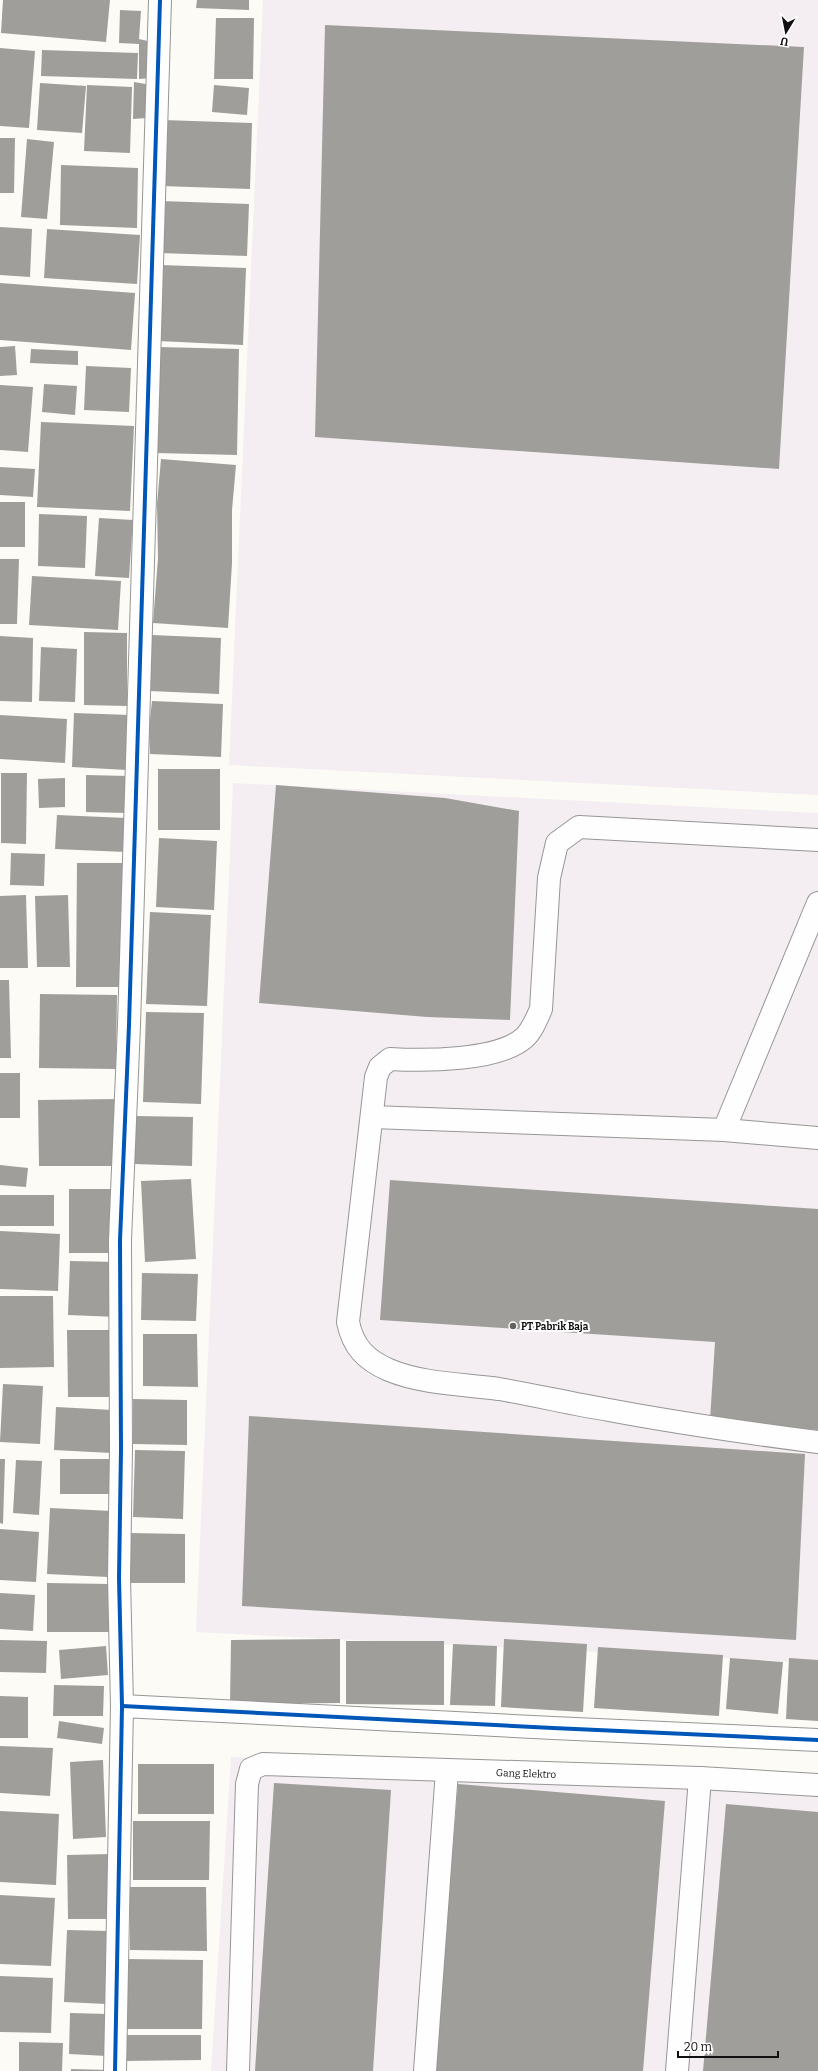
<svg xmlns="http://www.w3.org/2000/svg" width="818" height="2071" viewBox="0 0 818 2071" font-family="Bitter,serif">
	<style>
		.industrial { fill: #f4eef2 }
		.building { fill: #a09e9b }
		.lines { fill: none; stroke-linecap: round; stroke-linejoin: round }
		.minor-casing { stroke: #969694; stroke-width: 24 }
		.minor { stroke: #fffefe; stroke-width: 22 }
		.cycleway-casing { stroke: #fff; stroke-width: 6 }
		.cycleway { stroke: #0057b8; stroke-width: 4 }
		.poi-dot { fill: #636260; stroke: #fff; stroke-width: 1.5 }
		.labels { text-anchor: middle; stroke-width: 4; stroke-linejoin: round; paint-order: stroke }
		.poi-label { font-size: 10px; font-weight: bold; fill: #101010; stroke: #fff; text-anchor: start }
		.street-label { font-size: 10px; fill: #101010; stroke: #fff }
	</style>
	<rect width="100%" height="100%" fill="#fcfbf6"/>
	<g class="industrial">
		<polygon points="263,0 818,0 818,795 229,765"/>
		<polygon points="233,783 818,813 818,1663 196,1632"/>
		<polygon points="231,1757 818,1782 818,2071 211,2071"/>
	</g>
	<g class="building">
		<polygon points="3,0 110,0 106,42 1,33"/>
		<polygon points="197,0 249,0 249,10 196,8"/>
		<polygon points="120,10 141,11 139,39 152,42 152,78 139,79 139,44 119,43"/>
		<polygon points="216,18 254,18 253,79 214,79"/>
		<polygon points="325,25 804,47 779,469 315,437"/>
		<polygon points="0,48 35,51 29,128 0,126"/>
		<polygon points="42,50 138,53 137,79 41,76"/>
		<polygon points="134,82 151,85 147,118 133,119"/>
		<polygon points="40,83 86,86 82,133 37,130"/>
		<polygon points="87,85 132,87 130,153 84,151"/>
		<polygon points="214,85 249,88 247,115 212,112"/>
		<polygon points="163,120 252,123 250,189 161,186"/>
		<polygon points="0,138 15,138 14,193 0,193"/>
		<polygon points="27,139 54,142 47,219 21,217"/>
		<polygon points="61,165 138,168 137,228 60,225"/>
		<polygon points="161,201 249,204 247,256 159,253"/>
		<polygon points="0,227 32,229 30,277 0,275"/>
		<polygon points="47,229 140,235 137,284 44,278"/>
		<polygon points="161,265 246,268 243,345 158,341"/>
		<polygon points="0,283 135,293 131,350 0,340"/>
		<polygon points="15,346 17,375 0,376 0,347"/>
		<polygon points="158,347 239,349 237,455 156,453"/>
		<polygon points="31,349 78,351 78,365 30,363"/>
		<polygon points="86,366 131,368 129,412 84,410"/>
		<polygon points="44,384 77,386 75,415 42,412"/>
		<polygon points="0,385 33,387 28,452 0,450"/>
		<polygon points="41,422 134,426 130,511 37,507"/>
		<polygon points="161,459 236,465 232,510 232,563 228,628 153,623 158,558 157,504"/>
		<polygon points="0,467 35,469 33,497 0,495"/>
		<rect x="0" y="502" width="25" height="45"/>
		<polygon points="39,514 87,516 85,568 38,566"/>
		<polygon points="99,518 133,520 129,578 95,576"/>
		<polygon points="0,559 19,559 17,624 0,624"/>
		<polygon points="32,576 121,581 118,630 29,625"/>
		<polygon points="84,632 127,633 127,706 84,705"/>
		<polygon points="152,635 221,638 219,694 149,691"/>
		<polygon points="0,636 33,638 32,702 0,701"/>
		<polygon points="41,647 77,649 75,702 39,701"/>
		<polygon points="152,701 223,704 221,757 150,754 149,728"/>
		<polygon points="74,713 130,715 127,770 72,767"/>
		<polygon points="0,715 67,719 65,763 0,759"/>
		<rect x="158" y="769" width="62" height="61"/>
		<polygon points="1,773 27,773 26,844 1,843"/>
		<polygon points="86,775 128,776 127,813 86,812"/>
		<polygon points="65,778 65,807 39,808 38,779"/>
		<polygon points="276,785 445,798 519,811 510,1020 427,1017 259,1003"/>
		<polygon points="57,815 127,818 126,852 55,849"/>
		<polygon points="159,838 217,841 214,910 156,907"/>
		<polygon points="11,853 45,854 44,886 10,885"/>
		<polygon points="77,863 124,863 123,987 76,987"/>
		<polygon points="26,895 28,968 0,968 0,896"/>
		<polygon points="68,895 70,967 37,967 35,896"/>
		<polygon points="150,912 211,915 207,1006 146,1004"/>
		<polygon points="0,980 9,980 11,1058 0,1058"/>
		<polygon points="40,994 117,995 116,1069 39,1068"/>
		<polygon points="146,1012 204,1013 201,1104 143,1102"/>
		<rect x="0" y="1073" width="20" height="45"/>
		<polygon points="117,1099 118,1166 39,1166 38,1100"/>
		<polygon points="136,1116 193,1117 192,1166 134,1164"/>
		<polygon points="0,1165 28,1168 26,1187 0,1185"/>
		<polygon points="191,1179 196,1259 145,1262 141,1181"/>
		<polygon points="390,1180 818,1209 818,1430 710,1420 715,1342 380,1320"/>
		<rect x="69" y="1189" width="48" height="64"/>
		<rect x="0" y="1195" width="54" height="31"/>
		<polygon points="0,1231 60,1234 58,1291 0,1289"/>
		<polygon points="70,1261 119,1262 117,1317 68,1315"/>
		<polygon points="142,1273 198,1274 196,1321 141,1320"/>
		<polygon points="0,1296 53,1296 54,1367 0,1368"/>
		<polygon points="67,1330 115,1330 115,1397 68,1397"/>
		<polygon points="143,1334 197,1334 198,1387 143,1386"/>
		<polygon points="3,1384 43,1386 40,1444 0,1442"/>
		<polygon points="133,1399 187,1400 187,1445 133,1444"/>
		<polygon points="56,1407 113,1410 111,1453 54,1450"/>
		<polygon points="249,1416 805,1454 796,1640 242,1606"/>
		<polygon points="135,1450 185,1451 183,1519 133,1517"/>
		<polygon points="0,1459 5,1459 3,1524 0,1523"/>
		<rect x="60" y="1459" width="49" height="35"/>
		<polygon points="16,1460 42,1461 39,1515 13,1513"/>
		<polygon points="50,1508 112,1511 108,1577 47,1574"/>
		<polygon points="0,1529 39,1532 36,1582 0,1580"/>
		<polygon points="129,1533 185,1534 185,1583 129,1583"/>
		<polygon points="47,1583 109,1584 109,1632 47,1632"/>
		<polygon points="0,1593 35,1595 33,1631 0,1629"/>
		<polygon points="340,1639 340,1703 230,1704 231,1640"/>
		<polygon points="504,1639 587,1644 583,1712 501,1707"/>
		<polygon points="0,1640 47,1641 46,1673 0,1672"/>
		<polygon points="346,1641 444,1641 444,1705 346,1704"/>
		<polygon points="453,1644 497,1646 495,1706 450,1705"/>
		<polygon points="106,1646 108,1675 61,1679 59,1650"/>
		<polygon points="598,1647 723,1655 719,1716 594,1708"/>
		<polygon points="730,1658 783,1662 778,1714 726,1709"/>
		<polygon points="789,1658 818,1660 818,1721 786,1719"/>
		<polygon points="54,1685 104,1686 103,1716 53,1716"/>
		<polygon points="0,1696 28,1697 28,1738 0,1738"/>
		<polygon points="59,1721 104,1728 102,1744 57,1738"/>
		<polygon points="0,1746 53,1748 50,1796 0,1793"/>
		<polygon points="103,1760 106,1837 73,1839 70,1762"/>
		<rect x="138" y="1764" width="76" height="50"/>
		<polygon points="274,1783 391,1790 373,2071 255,2071"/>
		<polygon points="458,1784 665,1801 643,2071 435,2071"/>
		<polygon points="726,1804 818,1812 818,2071 703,2071"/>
		<polygon points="0,1811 59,1814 56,1885 0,1882"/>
		<polygon points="133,1821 210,1821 209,1880 133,1880"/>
		<polygon points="110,1854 111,1919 68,1919 67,1855"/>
		<polygon points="130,1887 206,1887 207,1951 130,1950"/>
		<polygon points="0,1895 55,1898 51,1966 0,1964"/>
		<polygon points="67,1930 109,1931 106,2004 64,2002"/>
		<polygon points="126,1959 203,1960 202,2029 126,2029"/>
		<polygon points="0,1976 53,1978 51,2033 0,2032"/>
		<polygon points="70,2013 108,2014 107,2056 69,2054"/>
		<polygon points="125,2035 201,2035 201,2060 125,2061"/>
		<polygon points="19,2042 63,2043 62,2071 19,2071"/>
		<polygon points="71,2069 109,2070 109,2071 71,2071"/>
	</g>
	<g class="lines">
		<g class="minor-casing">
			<g id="minor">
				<path d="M818 840 579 827 557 843 549 878 541 1009C537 1018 532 1031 524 1038 498 1061 424 1061 390 1059L380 1067 376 1077 348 1322C353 1347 366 1360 389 1370 423 1384 462 1384 499 1389 535 1395 572 1404 609 1410 678 1423 748 1433 818 1442"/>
				<polyline points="372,1117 724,1130 818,1138"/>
				<polyline points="724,1130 818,903"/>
				<polyline points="122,1706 553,1728 818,1740"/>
				<polyline points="115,2071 122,1706 119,1578 121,1449 120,1240 129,1025 160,0"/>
				<polyline points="238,2071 247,1784 251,1769 263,1764 700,1778 818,1785"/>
				<polyline points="425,2071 447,1771"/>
				<polyline points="677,2071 700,1778"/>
			</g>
		</g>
		<use href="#minor" class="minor"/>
		<g class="cycleway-casing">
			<g id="cycleway">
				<polyline points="122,1706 553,1728 818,1740"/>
				<polyline points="115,2071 122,1706 119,1578 121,1449 120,1240 129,1025 160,0"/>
			</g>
		</g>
		<use href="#cycleway" class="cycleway"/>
	</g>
	<circle class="poi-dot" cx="513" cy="1326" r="4"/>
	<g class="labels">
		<g class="poi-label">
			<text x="521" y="1330">PT Pabrik Baja</text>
		</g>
		<g class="street-label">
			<text transform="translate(526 1773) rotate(2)" y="4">Gang Elektro</text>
		</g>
	</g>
	<g transform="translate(786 32) rotate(190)" stroke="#ffffff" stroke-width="3" paint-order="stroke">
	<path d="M0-3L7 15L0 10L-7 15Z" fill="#101010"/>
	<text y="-6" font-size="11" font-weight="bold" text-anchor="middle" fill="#101010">U</text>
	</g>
	<path d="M678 2051v6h100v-6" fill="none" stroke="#101010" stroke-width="2"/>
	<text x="684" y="2051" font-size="12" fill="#101010" stroke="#ffffff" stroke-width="3" paint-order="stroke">20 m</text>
</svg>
